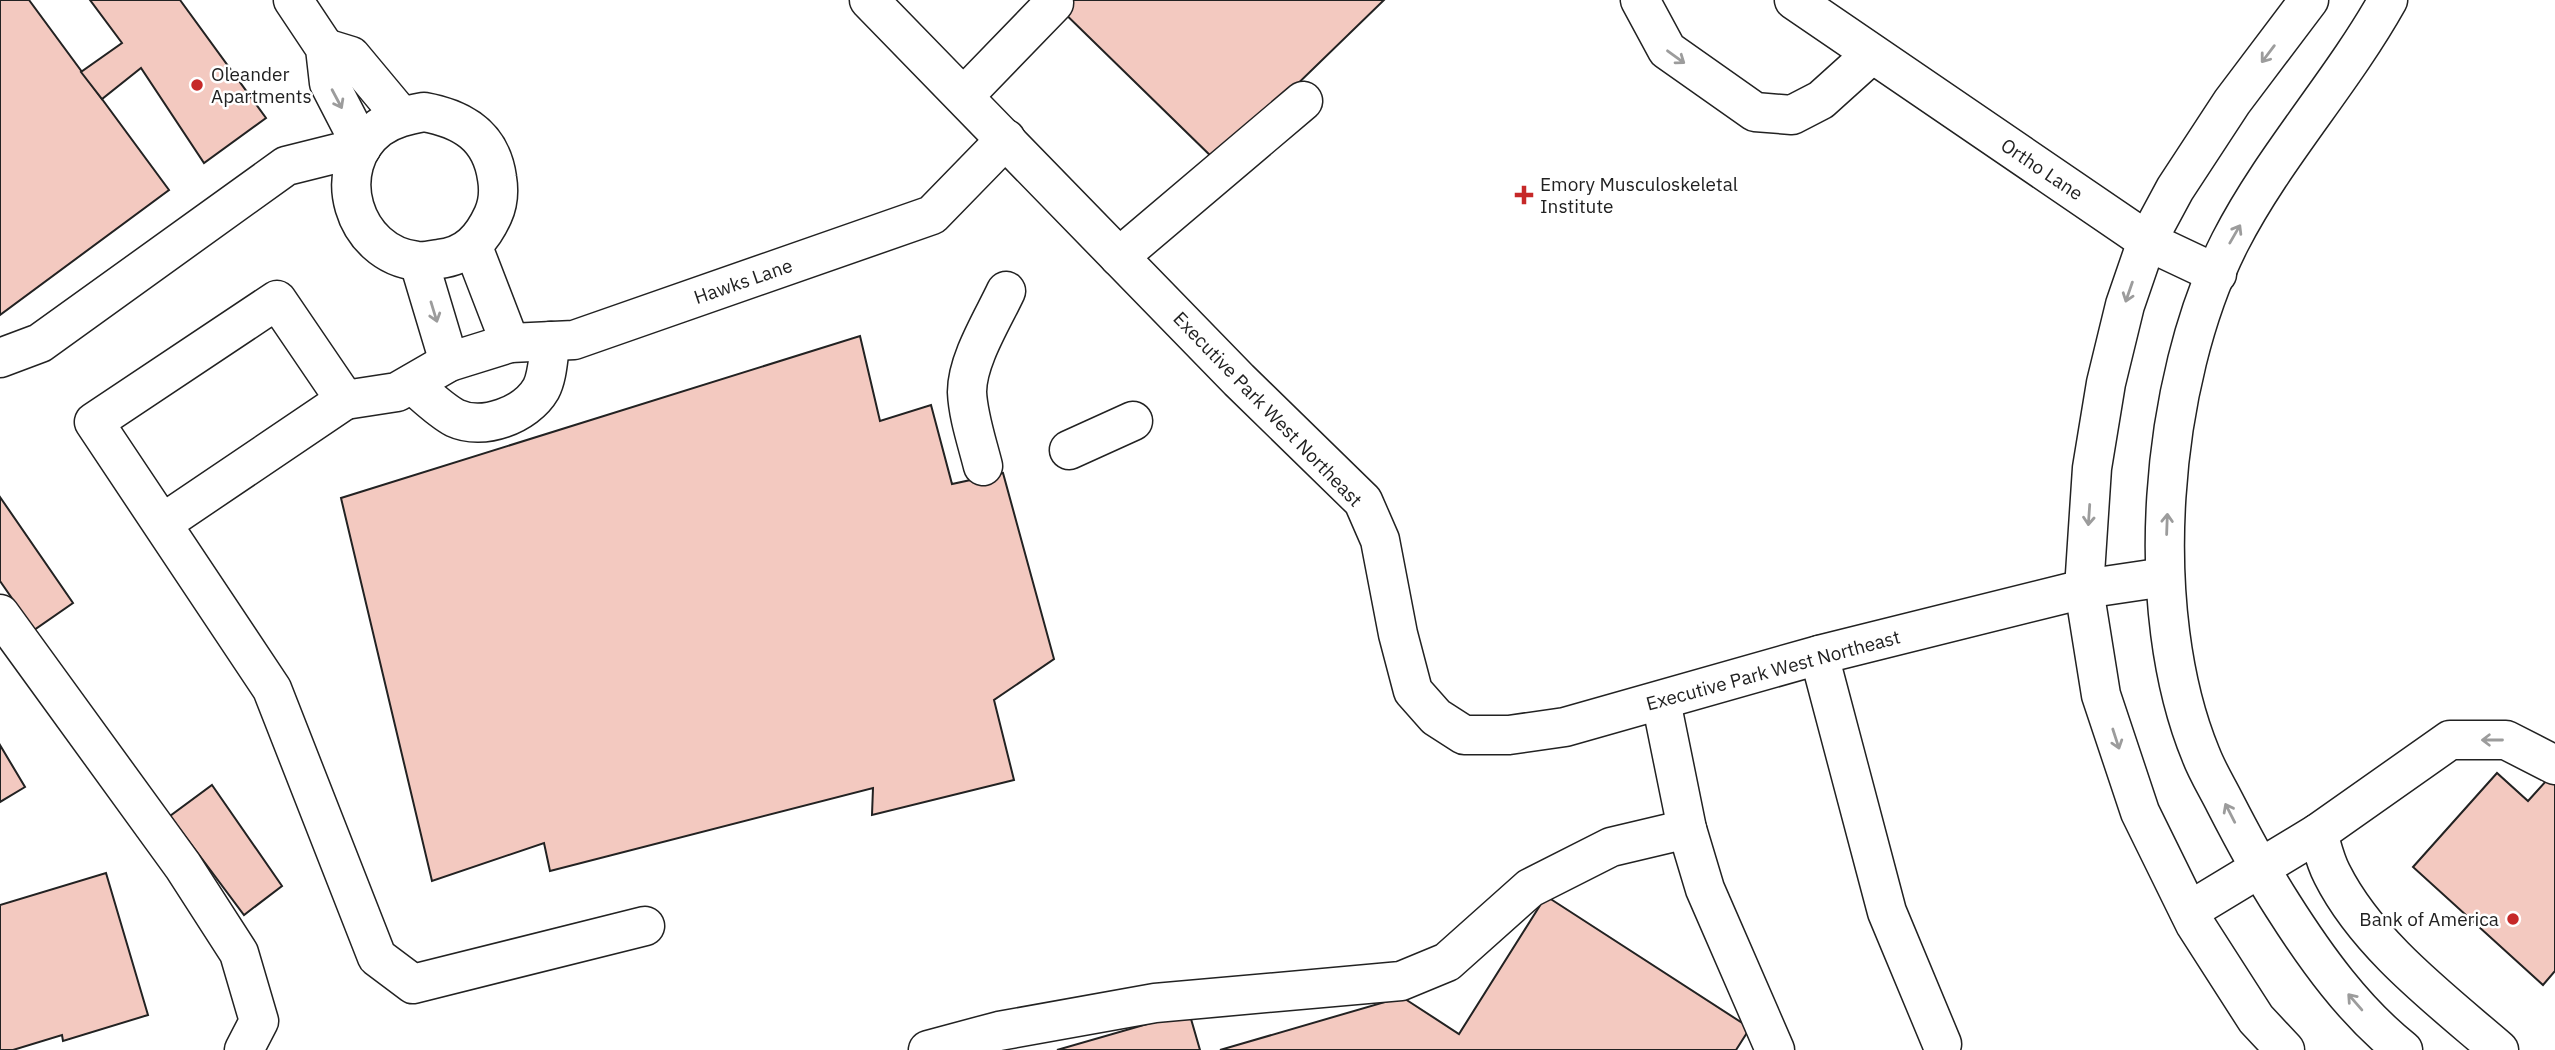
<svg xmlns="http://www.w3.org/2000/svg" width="2555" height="1050" viewBox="0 0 2555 1050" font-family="'IBM Plex Sans',sans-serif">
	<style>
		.building { fill: #f3c9c0; stroke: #222; stroke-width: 2 }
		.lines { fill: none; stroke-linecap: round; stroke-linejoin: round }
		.minor-casing { stroke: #222; stroke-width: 41 }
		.minor { stroke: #fff; stroke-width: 38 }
		.oneway { stroke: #9c9c9c }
		.poi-dot { fill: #c62828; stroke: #fff; stroke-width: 2.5 }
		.labels { text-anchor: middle; stroke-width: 5; stroke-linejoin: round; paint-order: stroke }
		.poi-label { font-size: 19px; fill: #222; stroke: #fff; text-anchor: start }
		.street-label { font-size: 19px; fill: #222; stroke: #fff }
	</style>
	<rect width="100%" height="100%" fill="#fff"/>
	<g class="building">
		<polygon points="0,0 29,0 169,190 0,315"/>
		<polygon points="90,0 180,0 266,118 204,163 141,68 102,99 81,72 122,43"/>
		<polygon points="1051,0 1384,0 1217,162"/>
		<polygon points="860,336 880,421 931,405 952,484 1003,473 1054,659 994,700 1014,780 872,815 873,788 550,871 544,843 432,881 341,498"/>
		<polygon points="0,497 73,603 34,630 0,581"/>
		<polygon points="0,745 25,787 0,802"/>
		<polygon points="2555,771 2555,971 2543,985 2413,867 2497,773 2528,801"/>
		<polygon points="212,785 282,886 244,915 170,816"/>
		<polygon points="106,873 148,1015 63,1041 62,1035 13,1050 0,1050 0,905"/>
		<polygon points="1546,896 1750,1028 1736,1050 1220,1050 1402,997 1459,1034"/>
		<polygon points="1189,1012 1200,1050 1057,1050"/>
	</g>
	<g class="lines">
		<g class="minor-casing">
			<g id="minor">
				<polyline points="869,0 1239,380 1363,501 1380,540 1398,634 1413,691 1436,717 1464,735 1509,735 1565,727 1819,655 2084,589 2165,577"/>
				<polyline points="1640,0 1667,50 1755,112 1792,115 1821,100 1872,54"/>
				<polyline points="1794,0 2147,241 2217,274"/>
				<path d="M2388 0C2341 84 2274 156 2230 242 2159 382 2141 610 2201 755 2207 771 2217 787 2225 803 2243 838 2261 872 2283 906 2316 958 2354 1011 2403 1050"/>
				<polyline points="325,48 351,56 401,116"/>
				<polyline points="964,96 1054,3"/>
				<path d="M424 112C463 119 491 136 497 178 499 190 498 204 493 215 482 239 467 256 439 259 432 260 424 262 417 261 353 254 327 168 379 128 393 118 408 115 424 112Z"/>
				<polyline points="473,247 510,343"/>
				<polyline points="1119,257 1303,101"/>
				<polyline points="419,262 449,362"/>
				<polyline points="0,358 40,343 286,166 362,147 329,83 325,48 293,0"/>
				<path d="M412 384C425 395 440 410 455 418 483 431 526 415 541 389 548 376 548 355 551 341"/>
				<polyline points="345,400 397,392 449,362 510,343 574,340 932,215 1006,139"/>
				<polyline points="1069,450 1133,421"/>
				<path d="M983 466C977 442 968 416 967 392 967 360 993 319 1006 291"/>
				<polyline points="163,523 345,400 277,300 94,422 272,689 377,957 413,984 645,926"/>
				<polyline points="0,614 183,866 239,953 259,1021 244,1050"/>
				<polyline points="1819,655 1887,912 1942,1044"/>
				<polyline points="1661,701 1687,829 1705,889 1775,1050"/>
				<polyline points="2318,833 2450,740 2506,740 2555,765"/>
				<path d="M2189 911 2318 833C2322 846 2325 861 2332 874 2367 944 2440 999 2499 1050"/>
				<polyline points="928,1050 999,1031 1155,1003 1401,981 1447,962 1530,888 1611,847 1687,829"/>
				<polyline points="2285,1050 2256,1019 2195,924 2140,812 2101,695 2084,589 2092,468 2106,383 2125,305 2147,241 2175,189 2232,102 2309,0"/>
			</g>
		</g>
		<use href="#minor" class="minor"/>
	</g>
	<defs><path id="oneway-shaft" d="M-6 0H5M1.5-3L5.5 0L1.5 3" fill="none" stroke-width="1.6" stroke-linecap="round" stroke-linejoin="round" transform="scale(1.75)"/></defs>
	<g class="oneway">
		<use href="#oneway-shaft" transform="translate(2268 54) rotate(127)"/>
		<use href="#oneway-shaft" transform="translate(1676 57) rotate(36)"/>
		<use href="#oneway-shaft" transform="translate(337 99) rotate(62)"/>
		<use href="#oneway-shaft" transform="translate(2235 234) rotate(-60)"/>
		<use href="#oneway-shaft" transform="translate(2129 292) rotate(109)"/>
		<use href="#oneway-shaft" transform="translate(434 312) rotate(73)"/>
		<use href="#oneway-shaft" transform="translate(2089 515) rotate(94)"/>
		<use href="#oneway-shaft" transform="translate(2167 524) rotate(-88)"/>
		<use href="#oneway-shaft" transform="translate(2116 739) rotate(72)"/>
		<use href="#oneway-shaft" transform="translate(2492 740) rotate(-180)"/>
		<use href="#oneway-shaft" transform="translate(2230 813) rotate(-117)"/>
		<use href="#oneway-shaft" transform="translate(2355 1002) rotate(-131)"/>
	</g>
	<g class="poi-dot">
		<circle cx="197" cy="85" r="7"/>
		<path d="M1520.5 184.5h7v7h7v7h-7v7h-7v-7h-7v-7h7z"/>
		<circle cx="2513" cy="919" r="7"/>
	</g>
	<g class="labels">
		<g class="poi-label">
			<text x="211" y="81">Oleander<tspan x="211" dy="22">Apartments</tspan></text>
			<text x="1540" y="191">Emory Musculoskeletal<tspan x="1540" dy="22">Institute</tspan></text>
			<text x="2499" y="926" text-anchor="end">Bank of America</text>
		</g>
		<g class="street-label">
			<text transform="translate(2042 169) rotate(34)" y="7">Ortho Lane</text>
			<text transform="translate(743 281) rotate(-19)" y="7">Hawks Lane</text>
			<text transform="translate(1268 409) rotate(46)" y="7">Executive Park West Northeast</text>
			<text transform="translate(1773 670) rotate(-15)" y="7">Executive Park West Northeast</text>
		</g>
	</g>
</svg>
